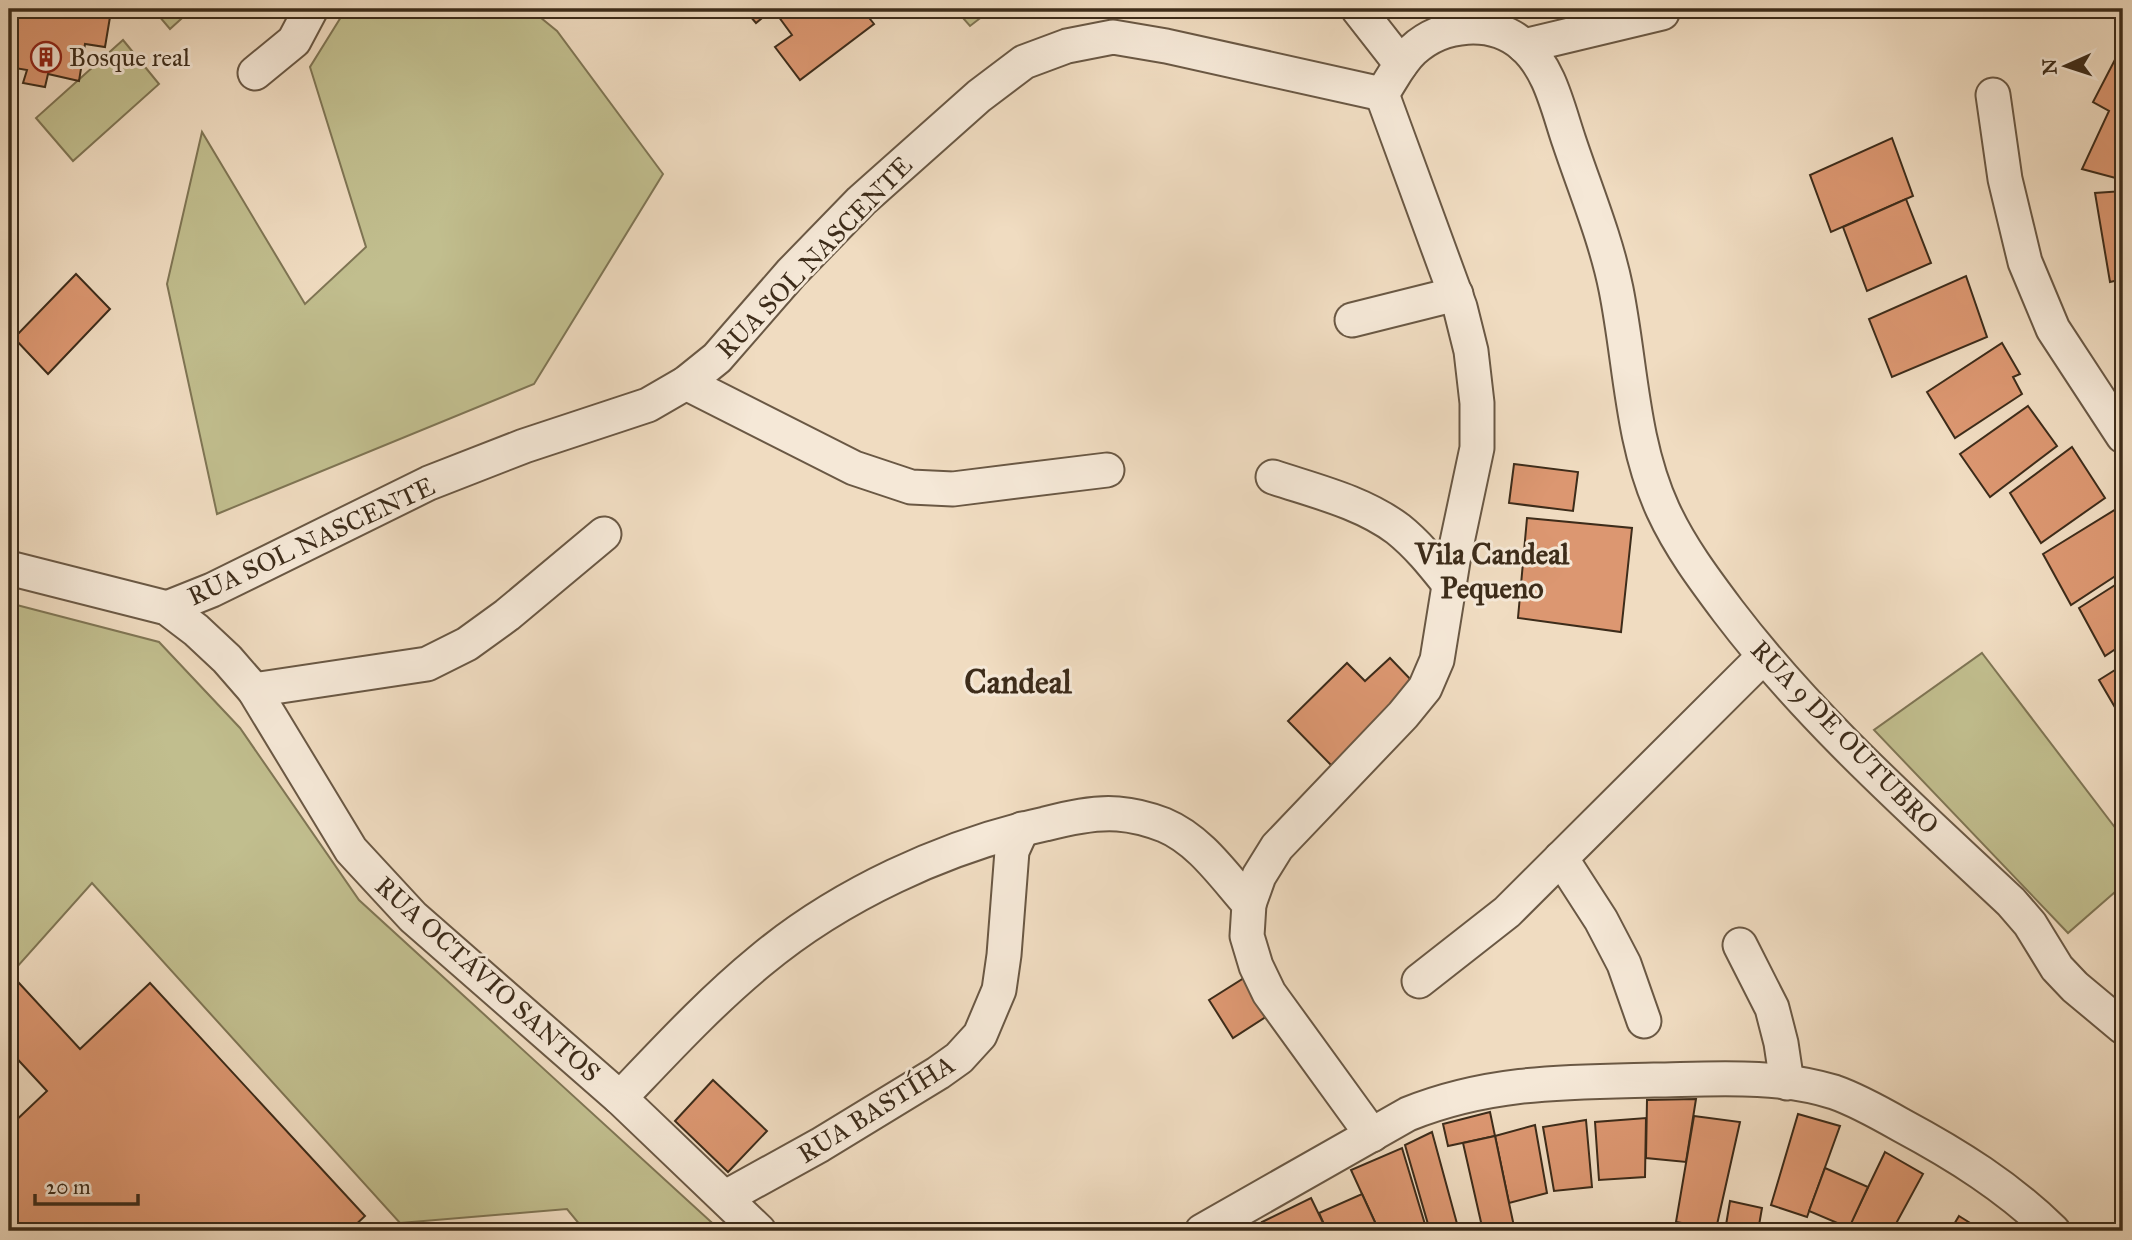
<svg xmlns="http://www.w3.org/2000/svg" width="2132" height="1240" viewBox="0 0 2132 1240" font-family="'IM FELL Great Primer',serif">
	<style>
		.green { fill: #c1be8e; stroke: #7f7554; stroke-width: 2 }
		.building { fill: #dc9771; stroke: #3d2c1a; stroke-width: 2 }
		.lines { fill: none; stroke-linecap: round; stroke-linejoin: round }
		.minor-casing { stroke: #6a5844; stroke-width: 37 }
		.minor { stroke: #f5e8d7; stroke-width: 33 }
		.labels { text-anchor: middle; stroke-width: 6; stroke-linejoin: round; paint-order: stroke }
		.poi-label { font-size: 26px; fill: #3d2c1a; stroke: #f5e8d7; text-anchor: start }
		.street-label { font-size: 26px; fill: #3d2c1a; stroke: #f5e8d7 }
		.quarter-label { font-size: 30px; font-weight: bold; fill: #3d2c1a; stroke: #f5e8d7 }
		.district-label { font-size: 33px; font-weight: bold; fill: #3d2c1a; stroke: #f5e8d7 }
	</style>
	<rect width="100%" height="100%" fill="#f0dcc1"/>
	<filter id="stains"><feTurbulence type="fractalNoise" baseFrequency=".00286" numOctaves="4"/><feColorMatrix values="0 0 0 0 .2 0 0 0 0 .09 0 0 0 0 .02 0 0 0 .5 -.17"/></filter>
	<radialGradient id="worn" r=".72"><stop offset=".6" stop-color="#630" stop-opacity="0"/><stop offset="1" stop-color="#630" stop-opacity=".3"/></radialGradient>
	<g class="green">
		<polygon points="153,9 192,9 170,29"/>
		<polygon points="346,9 530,9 557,31 663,174 534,384 217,514 167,284 202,132 305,304 366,247 310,67"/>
		<polygon points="955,9 992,9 970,26"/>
		<polygon points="123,40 159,84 73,161 36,118"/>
		<polygon points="9,603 159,642 240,728 359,900 721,1231 585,1231 567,1209 400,1223 92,883 9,976"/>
		<polygon points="1982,653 2123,838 2123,885 2068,933 1874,730"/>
	</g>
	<g class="building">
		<polygon points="9,9 71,9 110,17 105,47 85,44 79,81 48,74 45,87 23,83 27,70 9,67"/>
		<polygon points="744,9 773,9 756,23"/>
		<polygon points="773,9 862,9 874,24 800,80 775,47 792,35"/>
		<polygon points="2120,50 2123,52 2123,180 2082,169 2109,111 2093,102"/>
		<polygon points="1892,138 1913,196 1831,232 1810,175"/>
		<polygon points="2123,191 2123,279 2110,282 2095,193"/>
		<polygon points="1906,199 1931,263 1867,291 1843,227"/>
		<polygon points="76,274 110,309 48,374 14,338"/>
		<polygon points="1966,276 1987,337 1892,377 1869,319"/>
		<polygon points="2002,343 2020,374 2013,377 2022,394 1955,438 1927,392"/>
		<polygon points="2028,406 2057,446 1990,497 1960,454"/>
		<polygon points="2072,447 2105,498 2041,543 2010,493"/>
		<polygon points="1514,464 1578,472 1573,511 1509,503"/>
		<polygon points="2121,506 2123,511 2123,571 2071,605 2043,554"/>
		<polygon points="1527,518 1632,528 1621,632 1518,618"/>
		<polygon points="2123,580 2123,644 2105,656 2079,608"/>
		<polygon points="1390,658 1415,684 1332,766 1288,721 1347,663 1365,681"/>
		<polygon points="2123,665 2123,721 2099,680"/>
		<polygon points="1252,973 1275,1011 1233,1038 1209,1000"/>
		<polygon points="19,983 80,1049 150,983 365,1216 349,1231 9,1231 9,1127 47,1091 9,1050 9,992"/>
		<polygon points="713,1080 767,1131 728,1172 675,1121"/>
		<polygon points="1696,1099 1686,1162 1646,1158 1647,1100"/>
		<polygon points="1490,1112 1495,1136 1448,1146 1443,1124"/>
		<polygon points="1798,1114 1840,1126 1807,1217 1771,1205"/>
		<polygon points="1694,1116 1740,1122 1716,1229 1676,1222"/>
		<polygon points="1646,1118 1645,1177 1599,1180 1595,1122"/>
		<polygon points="1586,1120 1592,1187 1554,1191 1543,1127"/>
		<polygon points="1535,1125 1547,1193 1509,1203 1495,1136"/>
		<polygon points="1432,1132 1459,1231 1430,1231 1405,1145"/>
		<polygon points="1495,1136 1509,1203 1515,1231 1483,1231 1463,1143"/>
		<polygon points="1402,1148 1427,1231 1379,1231 1351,1170"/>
		<polygon points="1885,1152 1923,1174 1892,1231 1847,1231"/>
		<polygon points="1825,1168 1868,1187 1849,1228 1809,1211"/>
		<polygon points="1362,1194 1379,1231 1327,1231 1319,1213"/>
		<polygon points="1311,1198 1327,1231 1267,1231 1262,1222"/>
		<polygon points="1730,1201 1762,1208 1758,1231 1725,1231"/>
		<polygon points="1959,1216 1983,1231 1950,1231"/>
	</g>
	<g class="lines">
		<g class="minor-casing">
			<g id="minor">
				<polyline points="1358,9 1401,64"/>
				<polyline points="1524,46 1662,13"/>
				<polyline points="255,73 294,41 311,9"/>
				<path d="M1382 94C1392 79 1400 62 1413 50 1442 23 1492 18 1523 45 1550 68 1558 109 1569 141 1585 189 1606 239 1616 289 1631 364 1631 440 1663 510 1680 547 1704 579 1728 611 1810 719 1912 809 2011 902L2030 924 2057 968 2075 987 2123 1027"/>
				<polyline points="1993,95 2005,179 2025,262 2053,329 2123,436"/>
				<polyline points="1352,320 1456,294"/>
				<polyline points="686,383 854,468 911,487 953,489 1107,470"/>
				<path d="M1273 477C1315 491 1362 502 1398 529 1418 545 1433 564 1449 584"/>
				<polyline points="9,568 167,608 196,630 227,659 254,690 351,850 413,917 620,1098 759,1231"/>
				<polyline points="167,608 212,590 429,483 524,446 648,405 686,383 717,358 791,273 861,201 979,96 1024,62 1067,46 1113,37 1166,46 1382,94"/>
				<polyline points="254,690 427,664 467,644 507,615 604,534"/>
				<polyline points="1561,858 1601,920 1624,964 1644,1021"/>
				<polyline points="1249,904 1259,876 1277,847 1403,715 1425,688 1437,660 1453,561 1477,448 1477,403 1471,351 1460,307 1382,94"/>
				<polyline points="1740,945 1772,1008 1781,1043 1787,1083"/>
				<polyline points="1419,981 1507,912 1763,657"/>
				<path d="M620 1098C665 1051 710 1002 760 961 839 895 945 846 1045 824 1068 818 1094 812 1118 814 1132 815 1151 820 1164 825 1200 840 1224 876 1249 904L1247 936 1256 966 1269 993 1372 1135"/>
				<polyline points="726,1197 820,1145 938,1073 959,1058 980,1035 999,990 1004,955 1012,851 1022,829"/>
				<path d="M1202 1231 1408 1114C1490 1081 1568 1082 1654 1080 1714 1079 1776 1074 1834 1092 1857 1100 1880 1113 1901 1125 1957 1155 2008 1187 2053 1231"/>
			</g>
		</g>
		<use href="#minor" class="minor"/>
	</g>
	<defs>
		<g id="building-ring" transform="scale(1.575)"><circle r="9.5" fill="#f5e8d7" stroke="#8f2418" stroke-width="1.5"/><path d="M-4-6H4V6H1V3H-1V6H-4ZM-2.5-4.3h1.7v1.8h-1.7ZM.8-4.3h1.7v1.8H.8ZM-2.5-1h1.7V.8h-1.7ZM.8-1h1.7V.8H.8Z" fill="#8f2418"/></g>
	</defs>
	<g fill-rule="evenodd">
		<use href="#building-ring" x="46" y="57"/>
	</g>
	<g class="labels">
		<g class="poi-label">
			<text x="69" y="66">Bosque real</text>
		</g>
		<g class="street-label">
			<text transform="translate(814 257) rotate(-46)" y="9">RUA SOL NASCENTE</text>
			<text transform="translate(311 541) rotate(-25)" y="9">RUA SOL NASCENTE</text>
			<text transform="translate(1845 737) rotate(46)" y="9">RUA 9 DE OUTUBRO</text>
			<text transform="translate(488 979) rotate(42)" y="9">RUA OCTÁVIO SANTOS</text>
			<text transform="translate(876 1109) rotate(-32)" y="9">RUA BASTÍHA</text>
		</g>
		<g class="quarter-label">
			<text x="1492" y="564">Vila Candeal<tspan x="1492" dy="34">Pequeno</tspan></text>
		</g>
		<g class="district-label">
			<text x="1018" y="693">Candeal</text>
		</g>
	</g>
	<rect width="2132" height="1240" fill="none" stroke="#f0dcc1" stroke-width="35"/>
	<rect x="10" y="10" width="2111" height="1219" fill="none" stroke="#3d2c1a" stroke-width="3.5"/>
	<rect x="18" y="18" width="2097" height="1205" fill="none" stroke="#3d2c1a" stroke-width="2"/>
	<g transform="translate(2066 66) rotate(267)" stroke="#f5e8d7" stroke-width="5" paint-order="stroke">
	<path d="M0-5L12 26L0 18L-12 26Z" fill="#3d2c1a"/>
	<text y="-10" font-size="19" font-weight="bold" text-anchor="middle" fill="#3d2c1a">N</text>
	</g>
	<path d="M35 1194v10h103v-10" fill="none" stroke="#3d2c1a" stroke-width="3.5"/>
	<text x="46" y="1194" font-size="21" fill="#3d2c1a" stroke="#f5e8d7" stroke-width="5" paint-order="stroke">20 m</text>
	<rect width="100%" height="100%" filter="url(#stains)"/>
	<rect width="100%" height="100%" fill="url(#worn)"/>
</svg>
